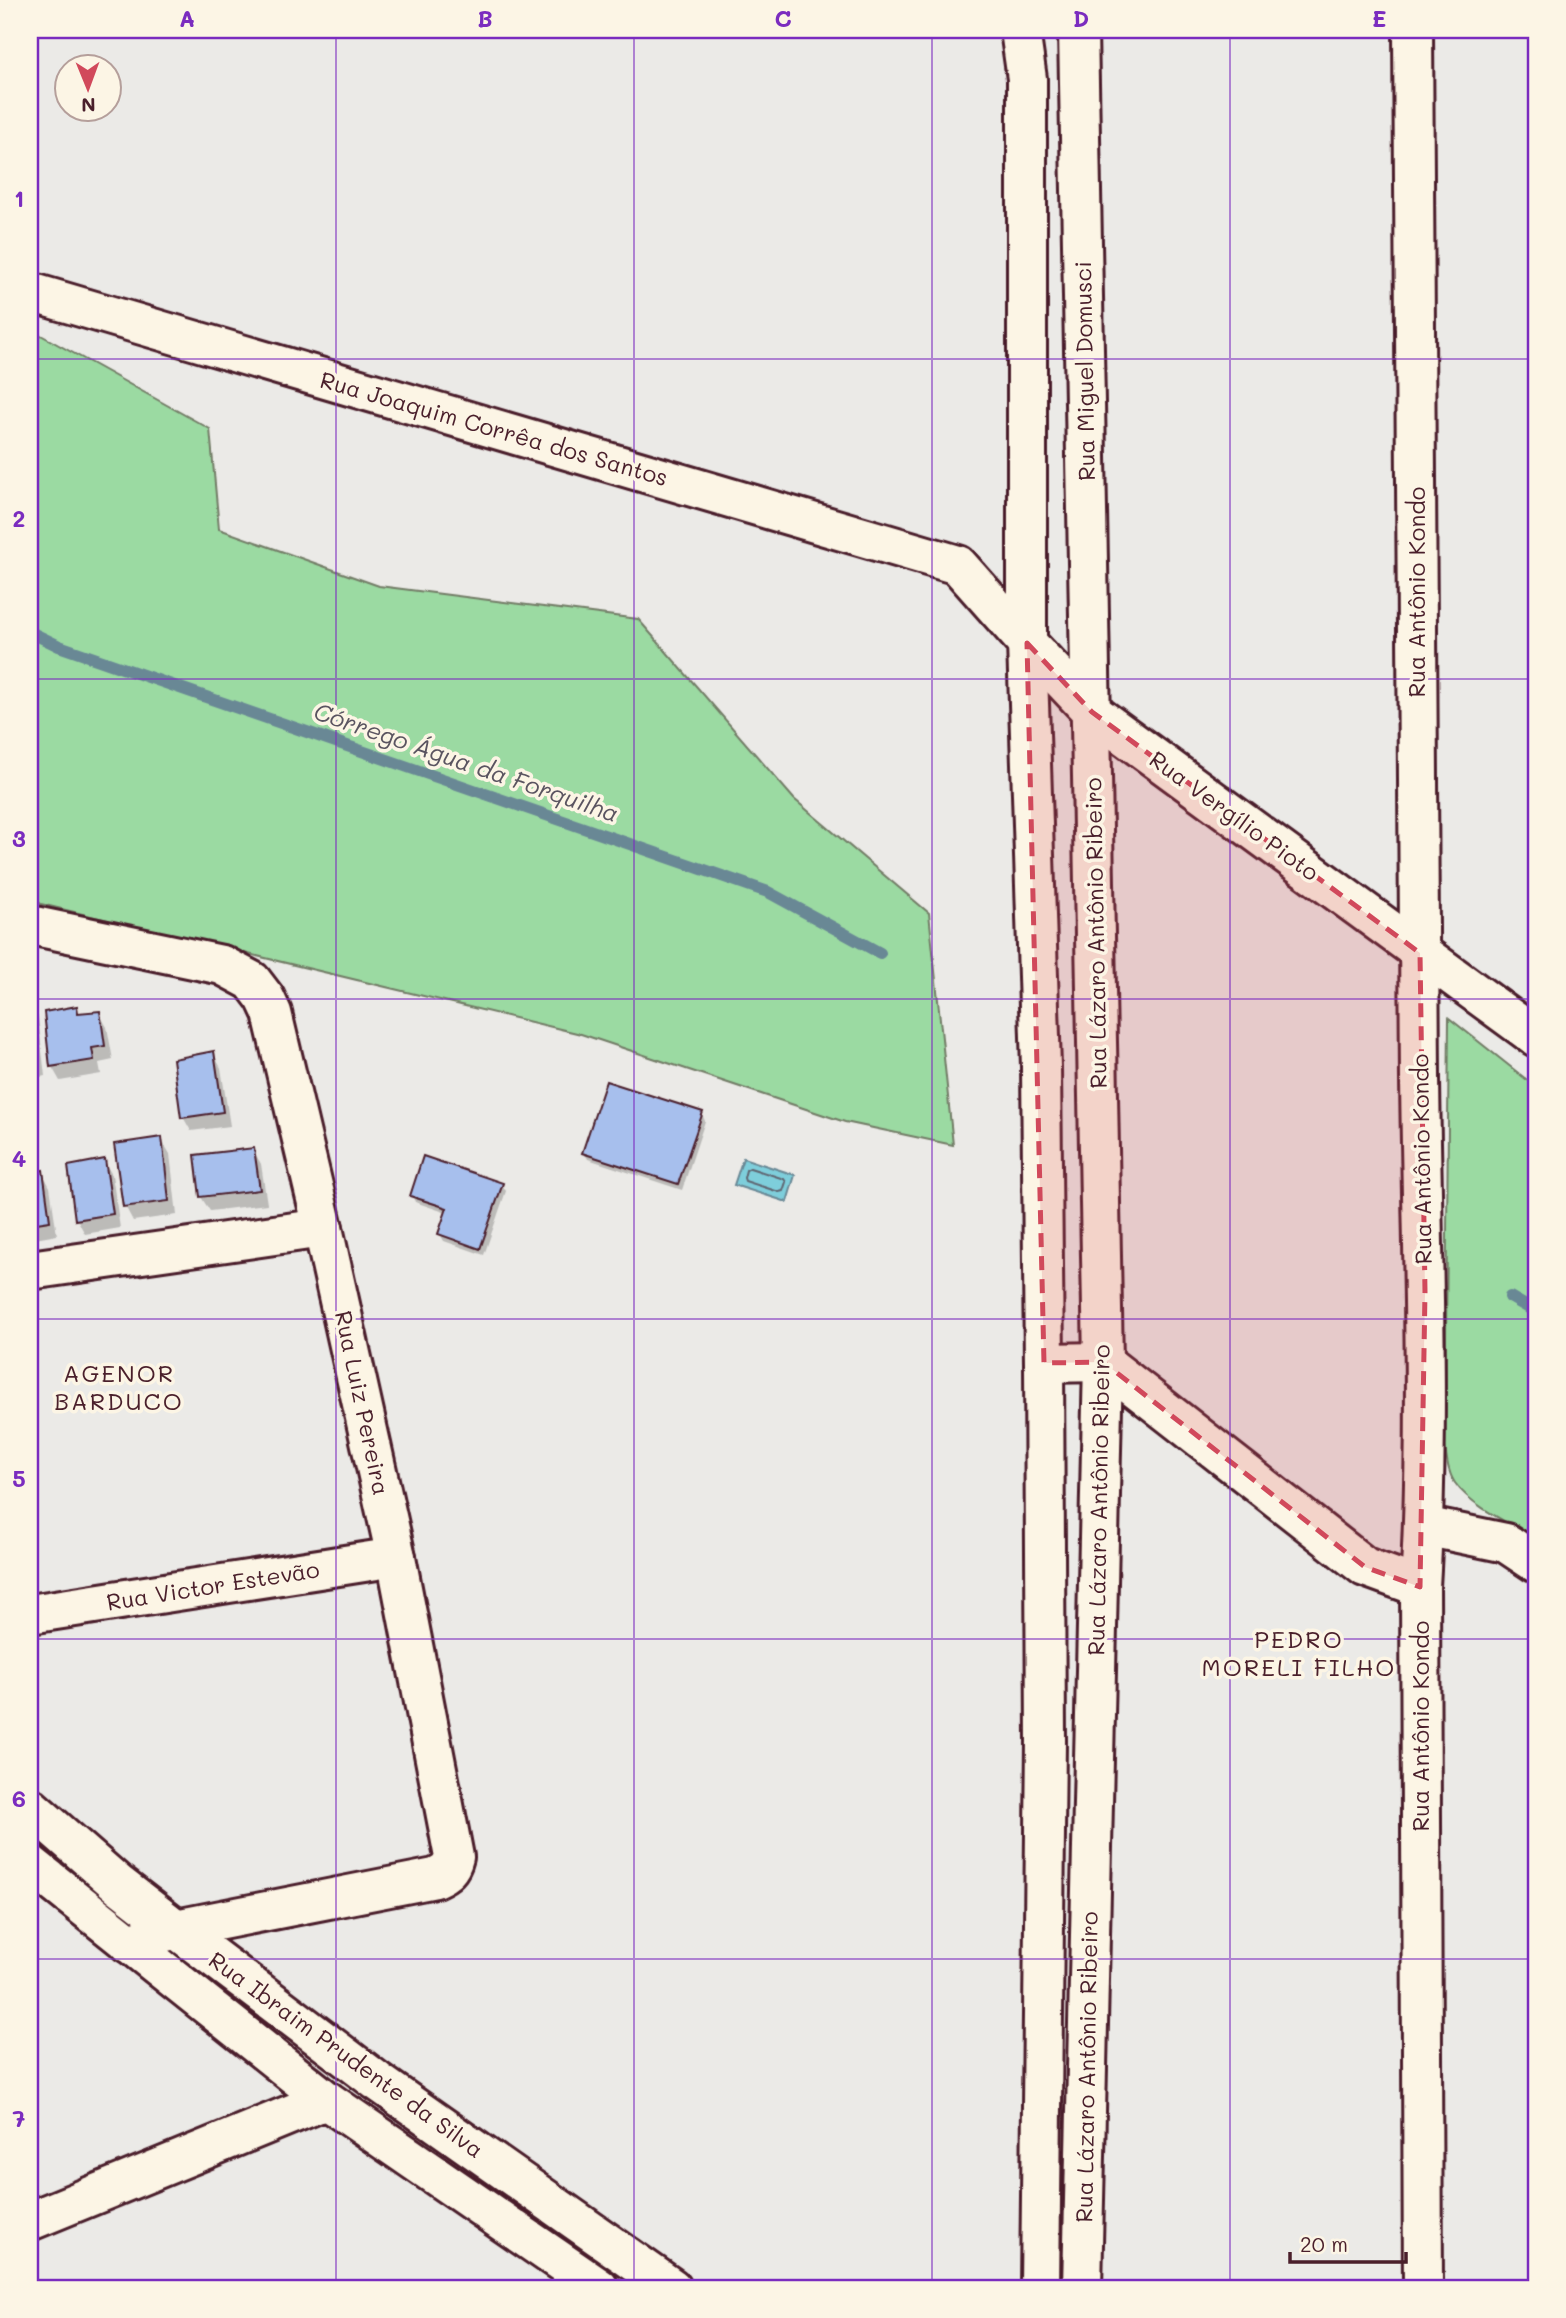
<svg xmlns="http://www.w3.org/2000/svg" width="1566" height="2318" viewBox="0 0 1566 2318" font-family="Mali,sans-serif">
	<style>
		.green { fill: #9bdaa2; stroke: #727c66; stroke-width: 2 }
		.water { fill: #7ecedb; stroke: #698895; stroke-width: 2 }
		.shadow { fill: #0003 }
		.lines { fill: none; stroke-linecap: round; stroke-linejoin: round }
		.shore { stroke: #5f6571; stroke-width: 2 }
		.stream { stroke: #698895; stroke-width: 12 }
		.building { fill: #a7bfed; stroke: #4a1f2b; stroke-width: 2 }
		.minor-casing { stroke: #4a1f2b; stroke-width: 44 }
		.tertiary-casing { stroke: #4a1f2b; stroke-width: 44 }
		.minor { stroke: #fcf5e5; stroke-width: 38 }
		.tertiary { stroke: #fcf5e5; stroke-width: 38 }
		.marked { fill: #d1495b; fill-opacity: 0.2; stroke: #d1495b; stroke-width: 5; stroke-dasharray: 14 9; stroke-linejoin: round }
		.grid { fill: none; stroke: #7b2cbf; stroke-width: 2; stroke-opacity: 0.55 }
		.labels { text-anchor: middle; stroke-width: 7; stroke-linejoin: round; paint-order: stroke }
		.street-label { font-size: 23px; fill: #4a1f2b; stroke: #fcf5e5 }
		.water-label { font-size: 24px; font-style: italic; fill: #5a5460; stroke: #fcf5e5 }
		.neighbourhood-label { font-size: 24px; letter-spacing: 2px; fill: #4a1f2b; stroke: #fcf5e5 }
		.neatline { fill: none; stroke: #7b2cbf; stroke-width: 2.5 }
		.grid-label { font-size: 23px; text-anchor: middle; font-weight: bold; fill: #7b2cbf }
	</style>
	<rect width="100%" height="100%" fill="#ebeae7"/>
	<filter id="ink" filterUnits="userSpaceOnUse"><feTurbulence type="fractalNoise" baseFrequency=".0143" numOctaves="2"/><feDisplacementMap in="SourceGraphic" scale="14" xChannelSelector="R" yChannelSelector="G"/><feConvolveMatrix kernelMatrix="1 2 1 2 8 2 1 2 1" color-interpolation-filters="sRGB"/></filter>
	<g filter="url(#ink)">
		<g class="green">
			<polygon points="30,329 210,429 219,529 379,586 638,619 794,799 929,913 953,1145 845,1122 581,1034 41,904 30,895"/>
			<path d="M1449 1018 1536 1087V1539C1511 1524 1472 1507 1455 1483 1448 1473 1447 1459 1445 1447Z"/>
		</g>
		<polygon class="water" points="743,1158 795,1175 787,1202 734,1185"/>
		<g class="shadow">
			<polygon points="30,1004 38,1017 45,1076 30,1079"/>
			<polygon points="76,1008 80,1014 99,1013 107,1027 113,1060 99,1063 101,1074 60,1081 52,1067"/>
			<polygon points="213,1053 221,1068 230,1126 191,1131 183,1117"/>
			<polygon points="702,1114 705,1121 682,1190 588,1159 584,1152"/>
			<polygon points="161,1139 170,1154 177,1215 133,1221 125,1206"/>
			<polygon points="253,1150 261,1164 267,1204 210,1211 201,1197"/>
			<polygon points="104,1161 112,1175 120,1228 85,1234 77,1219"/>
			<polygon points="42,1172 50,1187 57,1235 30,1240 30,1174"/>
			<polygon points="502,1184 506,1191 484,1255 444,1241 440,1234 447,1213 415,1202 412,1195"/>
		</g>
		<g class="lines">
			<polygon class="shore" points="750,1168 784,1179 786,1182 783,1191 779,1192 745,1181 744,1178 746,1170"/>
			<g class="stream">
				<polyline points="30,632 59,646 768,892 880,953"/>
				<polyline points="1510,1297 1536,1312"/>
			</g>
		</g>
		<g class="building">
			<polygon points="30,1001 38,1062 30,1063"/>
			<polygon points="77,1006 78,1013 100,1011 105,1046 92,1048 94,1060 50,1067 44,1012"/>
			<polygon points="214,1051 223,1112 181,1118 173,1059"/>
			<polygon points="606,1081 703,1112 678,1184 582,1153"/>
			<polygon points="162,1137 169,1201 123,1207 114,1144"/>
			<polygon points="254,1148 260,1190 200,1197 195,1155"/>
			<polygon points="423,1156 503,1183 480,1249 438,1234 447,1208 410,1196"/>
			<polygon points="105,1159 113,1214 75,1220 68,1166"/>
			<polygon points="43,1170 50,1221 30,1224 30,1172"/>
		</g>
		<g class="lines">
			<g class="minor-casing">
				<g id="minor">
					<path d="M1413 30C1416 379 1416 729 1420 1079 1422 1248 1430 1418 1420 1587L1423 2288"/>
					<polyline points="30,292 958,565 1027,643 1092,712 1536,1037"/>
					<path d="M30 925 222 965 252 981 265 998 272 1013 323 1228 396 1557 454 1857C451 1869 446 1873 435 1878L176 1929 128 1943"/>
					<polyline points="30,1270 323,1228"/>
					<polyline points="1044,1363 1103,1362 1365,1567 1420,1587"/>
					<polyline points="1424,1526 1506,1543 1536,1563"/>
					<polyline points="30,1614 396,1557"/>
					<polyline points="30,2221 326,2100"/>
				</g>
			</g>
			<g class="tertiary-casing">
				<g id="tertiary">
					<polyline points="1020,30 1027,79 1027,643 1041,1067 1044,1363 1046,1741 1040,2288"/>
					<polyline points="1078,30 1103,1362 1082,2288"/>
					<polyline points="30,1807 118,1884 176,1929 377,2081 672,2288"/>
					<polyline points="30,1864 326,2100 599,2288"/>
				</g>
			</g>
			<use href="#minor" class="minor"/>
			<use href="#tertiary" class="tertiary"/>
		</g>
	</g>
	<path class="marked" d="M1027 643 1092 712 1420 953 1425 1292 1420 1587 1365 1567 1103 1362 1044 1363Z"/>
	<path class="grid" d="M336 30V2288M634 30V2288M932 30V2288M1230 30V2288M30 359H1536M30 679H1536M30 999H1536M30 1319H1536M30 1639H1536M30 1959H1536"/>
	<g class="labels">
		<g class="street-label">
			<text transform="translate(1085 371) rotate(-91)" y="8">Rua Miguel Domusci</text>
			<text transform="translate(494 429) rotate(16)" y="8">Rua Joaquim Corrêa dos Santos</text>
			<text transform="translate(1417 592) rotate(-90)" y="8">Rua Antônio Kondo</text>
			<text transform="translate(1234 816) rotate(36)" y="8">Rua Vergílio Pioto</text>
			<text transform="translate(1096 933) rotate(-91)" y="8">Rua Lázaro Antônio Ribeiro</text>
			<text transform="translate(1422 1159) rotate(-91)" y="8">Rua Antônio Kondo</text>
			<text transform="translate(362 1403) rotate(78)" y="8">Rua Luiz Pereira</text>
			<text transform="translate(1099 1500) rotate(-89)" y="8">Rua Lázaro Antônio Ribeiro</text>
			<text transform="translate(213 1586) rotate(-9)" y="8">Rua Victor Estevão</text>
			<text transform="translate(1421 1726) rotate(-90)" y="8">Rua Antônio Kondo</text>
			<text transform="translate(346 2055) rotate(36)" y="8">Rua Ibraim Prudente da Silva</text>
			<text transform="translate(1087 2067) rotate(-89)" y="8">Rua Lázaro Antônio Ribeiro</text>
		</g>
		<g class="water-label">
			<text transform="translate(466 763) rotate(19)" y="8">Córrego Água da Forquilha</text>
		</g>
		<g class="neighbourhood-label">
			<text x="119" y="1382">AGENOR<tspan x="119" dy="28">BARDUCO</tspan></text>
			<text x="1299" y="1648">PEDRO<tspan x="1299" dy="28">MORELI FILHO</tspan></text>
		</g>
	</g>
	<rect width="1566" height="2318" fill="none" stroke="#fcf5e5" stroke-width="77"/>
	<g transform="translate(88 88) rotate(179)"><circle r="33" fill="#fcf5e5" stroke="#b59f9b" stroke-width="2"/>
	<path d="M0-5L12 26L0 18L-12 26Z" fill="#d1495b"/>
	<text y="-10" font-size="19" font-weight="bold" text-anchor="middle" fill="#4a1f2b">N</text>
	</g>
	<path d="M1290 2252v10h116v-10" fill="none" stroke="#4a1f2b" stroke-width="3.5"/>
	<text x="1300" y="2252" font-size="21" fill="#4a1f2b" stroke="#fcf5e5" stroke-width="5" paint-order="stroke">20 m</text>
	<rect x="38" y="38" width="1490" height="2242" class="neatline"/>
	<g class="grid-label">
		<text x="187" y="27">A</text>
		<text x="485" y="27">B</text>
		<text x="783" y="27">C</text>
		<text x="1081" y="27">D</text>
		<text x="1379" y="27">E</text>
		<text x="19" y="207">1</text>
		<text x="19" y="527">2</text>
		<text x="19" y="847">3</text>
		<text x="19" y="1167">4</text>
		<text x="19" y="1487">5</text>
		<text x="19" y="1807">6</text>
		<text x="19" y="2127">7</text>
	</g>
</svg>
